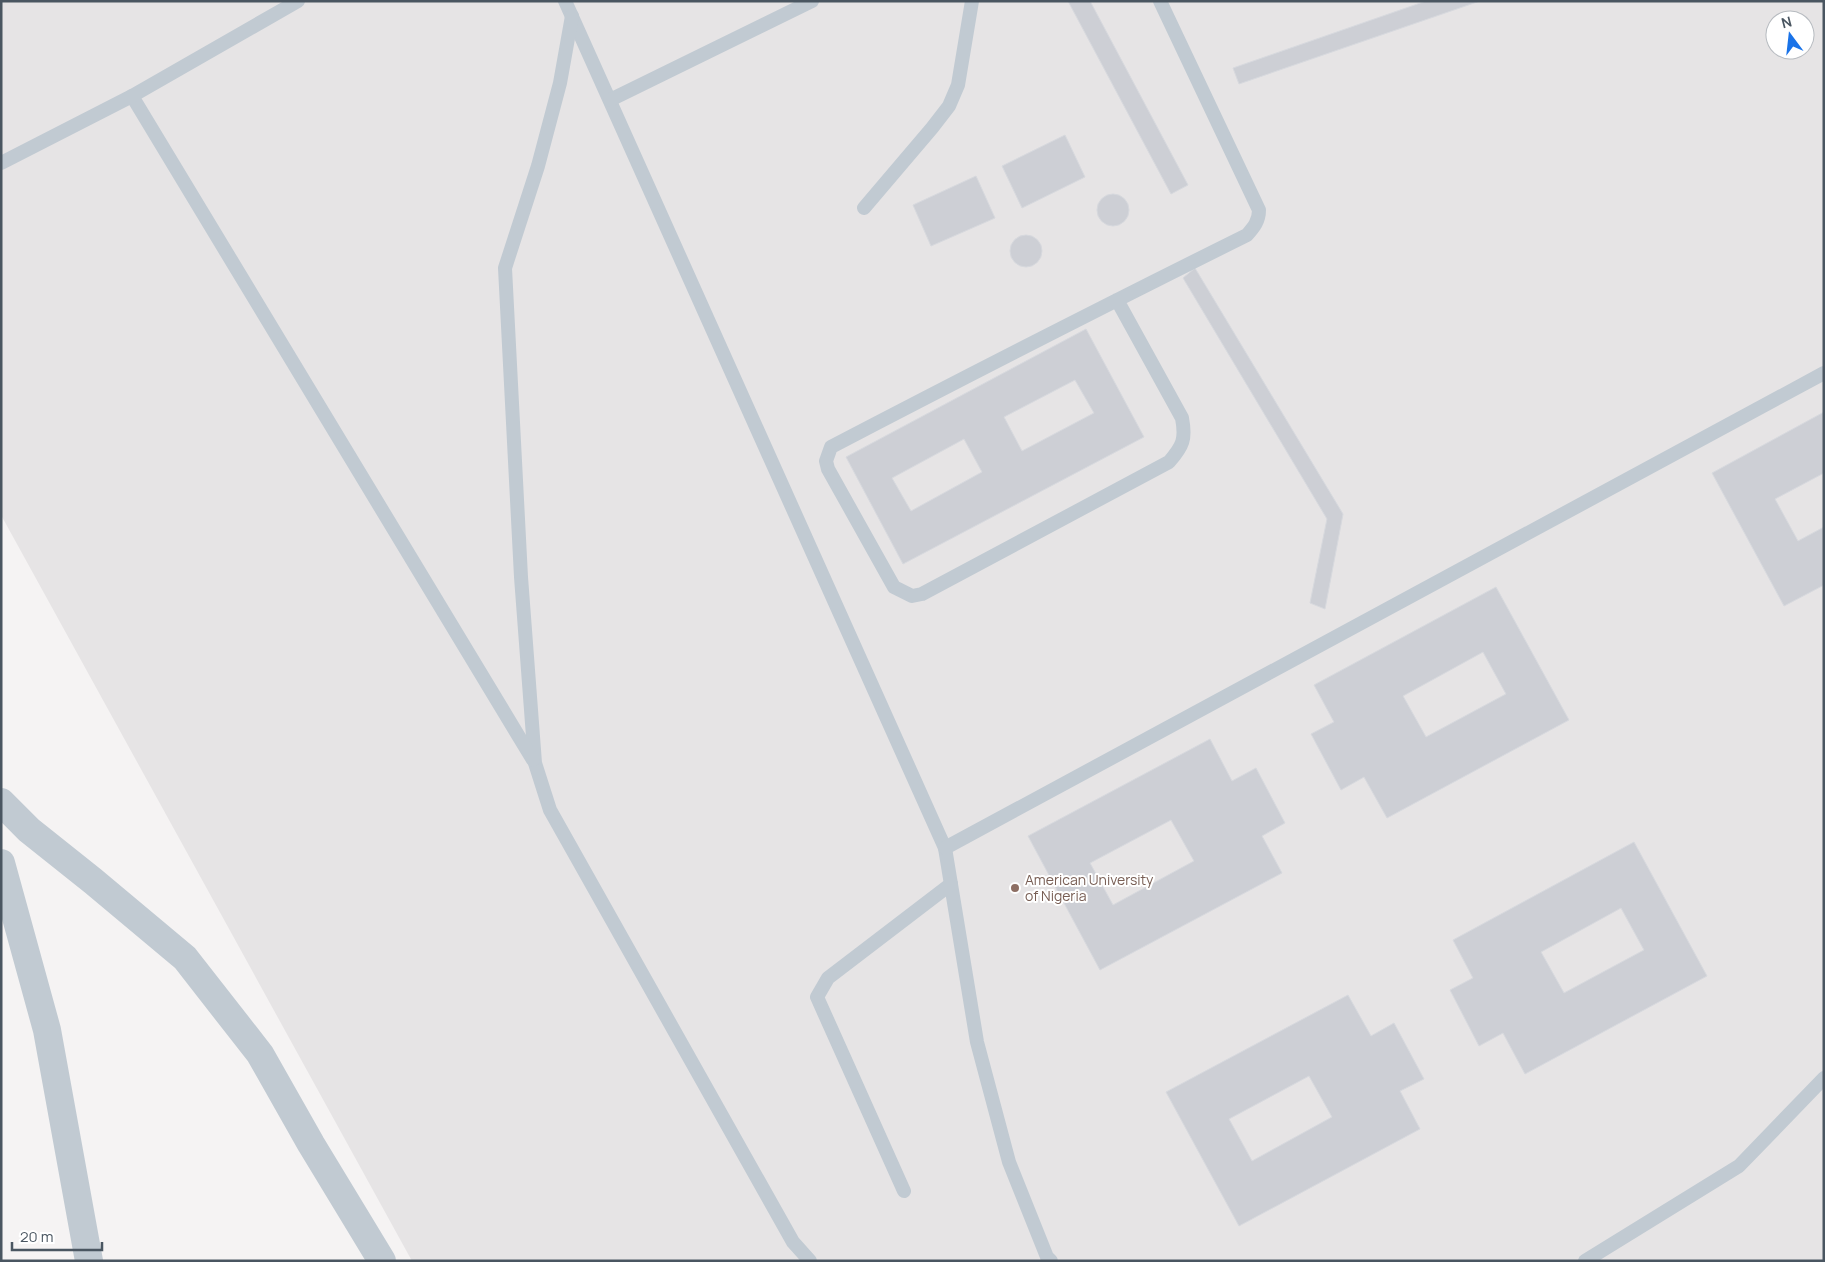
<svg xmlns="http://www.w3.org/2000/svg" width="1825" height="1262" viewBox="0 0 1825 1262" font-family="Manrope,sans-serif">
	<style>
		.education { fill: #e6e4e5; fill-rule: evenodd }
		.building { fill: #cdcfd5; stroke: #d7d9de; fill-rule: evenodd }
		.lines { fill: none; stroke-linecap: round; stroke-linejoin: round }
		.service { stroke: #c1cad2; stroke-width: 14 }
		.minor { stroke: #c1cad2; stroke-width: 28 }
		.education-dot { fill: #8d6e63; stroke: #fff; stroke-width: 2 }
		.labels { text-anchor: middle; stroke-width: 4; stroke-linejoin: round; paint-order: stroke }
		.education-label { font-size: 14px; fill: #785e54; stroke: #fff; text-anchor: start }
	</style>
	<rect width="100%" height="100%" fill="#f5f3f3"/>
	<path class="education" d="M1 1H1824V1261H412L1 515ZM1775 20H1805V50H1775Z"/>
	<g class="building">
		<polygon points="1068,1 1090,1 1188,185 1171,194"/>
		<polygon points="1426,1 1480,1 1239,84 1233,68"/>
		<polygon points="1065,135 1085,177 1022,208 1002,166"/>
		<polygon points="976,176 995,218 931,246 913,205"/>
		<circle cx="1113" cy="210" r="16"/>
		<circle cx="1026" cy="251" r="16"/>
		<polygon points="1195,268 1343,514 1325,609 1310,603 1327,519 1183,278"/>
		<path d="M1086 329 1144 437 903 564 846 457ZM1075 380 1094 413 1022 451 1004 417ZM964 439 982 472 911 511 892 478Z"/>
		<polygon points="1824,412 1824,473 1775,499 1798,541 1824,527 1824,585 1784,606 1712,473"/>
		<path d="M1496 587 1569 720 1387 818 1364 777 1341 790 1311 734 1334 722 1314 685ZM1483 652 1506 694 1426 737 1403 696Z"/>
		<path d="M1210 739 1232 781 1256 768 1285 823 1262 836 1282 873 1100 970 1028 836ZM1171 820 1194 861 1113 905 1090 863Z"/>
		<path d="M1634 842 1707 976 1525 1074 1503 1033 1479 1046 1450 990 1473 978 1453 940ZM1621 908 1644 950 1564 993 1541 952Z"/>
		<path d="M1348 995 1371 1036 1394 1023 1424 1079 1400 1091 1420 1129 1239 1226 1166 1092ZM1309 1076 1332 1117 1252 1161 1229 1119Z"/>
	</g>
	<g class="lines">
		<g class="service">
			<polyline points="565,1 945,848 977,1042 1009,1162 1047,1257 1051,1261"/>
			<polyline points="572,16 560,83 538,166 505,268 521,577 535,763 550,810 793,1242 810,1261"/>
			<polyline points="132,96 533,760"/>
			<polyline points="610,100 812,1"/>
			<polyline points="1,163 132,96 298,1"/>
			<polyline points="864,208 932,128 949,106 958,85 972,1"/>
			<path d="M1117 300 1182 418C1186 439 1183 446 1169 462L922 594 912 596 894 587 828 469 826 461 831 447C969 375 1108 304 1247 235 1254 227 1259 221 1259 210L1160 1"/>
			<polyline points="945,848 1824,373"/>
			<polyline points="904,1191 817,997 828,978 951,884"/>
			<polyline points="1585,1261 1739,1166 1824,1078"/>
		</g>
		<g class="minor">
			<polyline points="1,802 29,830 93,881 185,958 260,1054 311,1144 382,1261"/>
			<polyline points="1,863 47,1030 89,1261"/>
		</g>
	</g>
	<circle class="education-dot" cx="1015" cy="888" r="5"/>
	<g class="labels">
		<g class="education-label">
			<text x="1025" y="885">American University<tspan x="1025" dy="16">of Nigeria</tspan></text>
		</g>
	</g>
	<rect width="1825" height="1262" fill="none" stroke="#4a5661" stroke-width="5"/>
	<g transform="translate(1790 35) rotate(345)"><circle r="24" fill="#ffffff" stroke="#b7bbc0"/>
	<path d="M0-4L9 19L0 12L-9 19Z" fill="#1a73e8"/>
	<text y="-8" font-size="14" font-weight="bold" text-anchor="middle" fill="#4a5661">N</text>
	</g>
	<path d="M12 1242v8h90v-8" fill="none" stroke="#4a5661" stroke-width="2.5"/>
	<text x="20" y="1242" font-size="15" fill="#4a5661" stroke="#ffffff" stroke-width="4" paint-order="stroke">20 m</text>
</svg>
